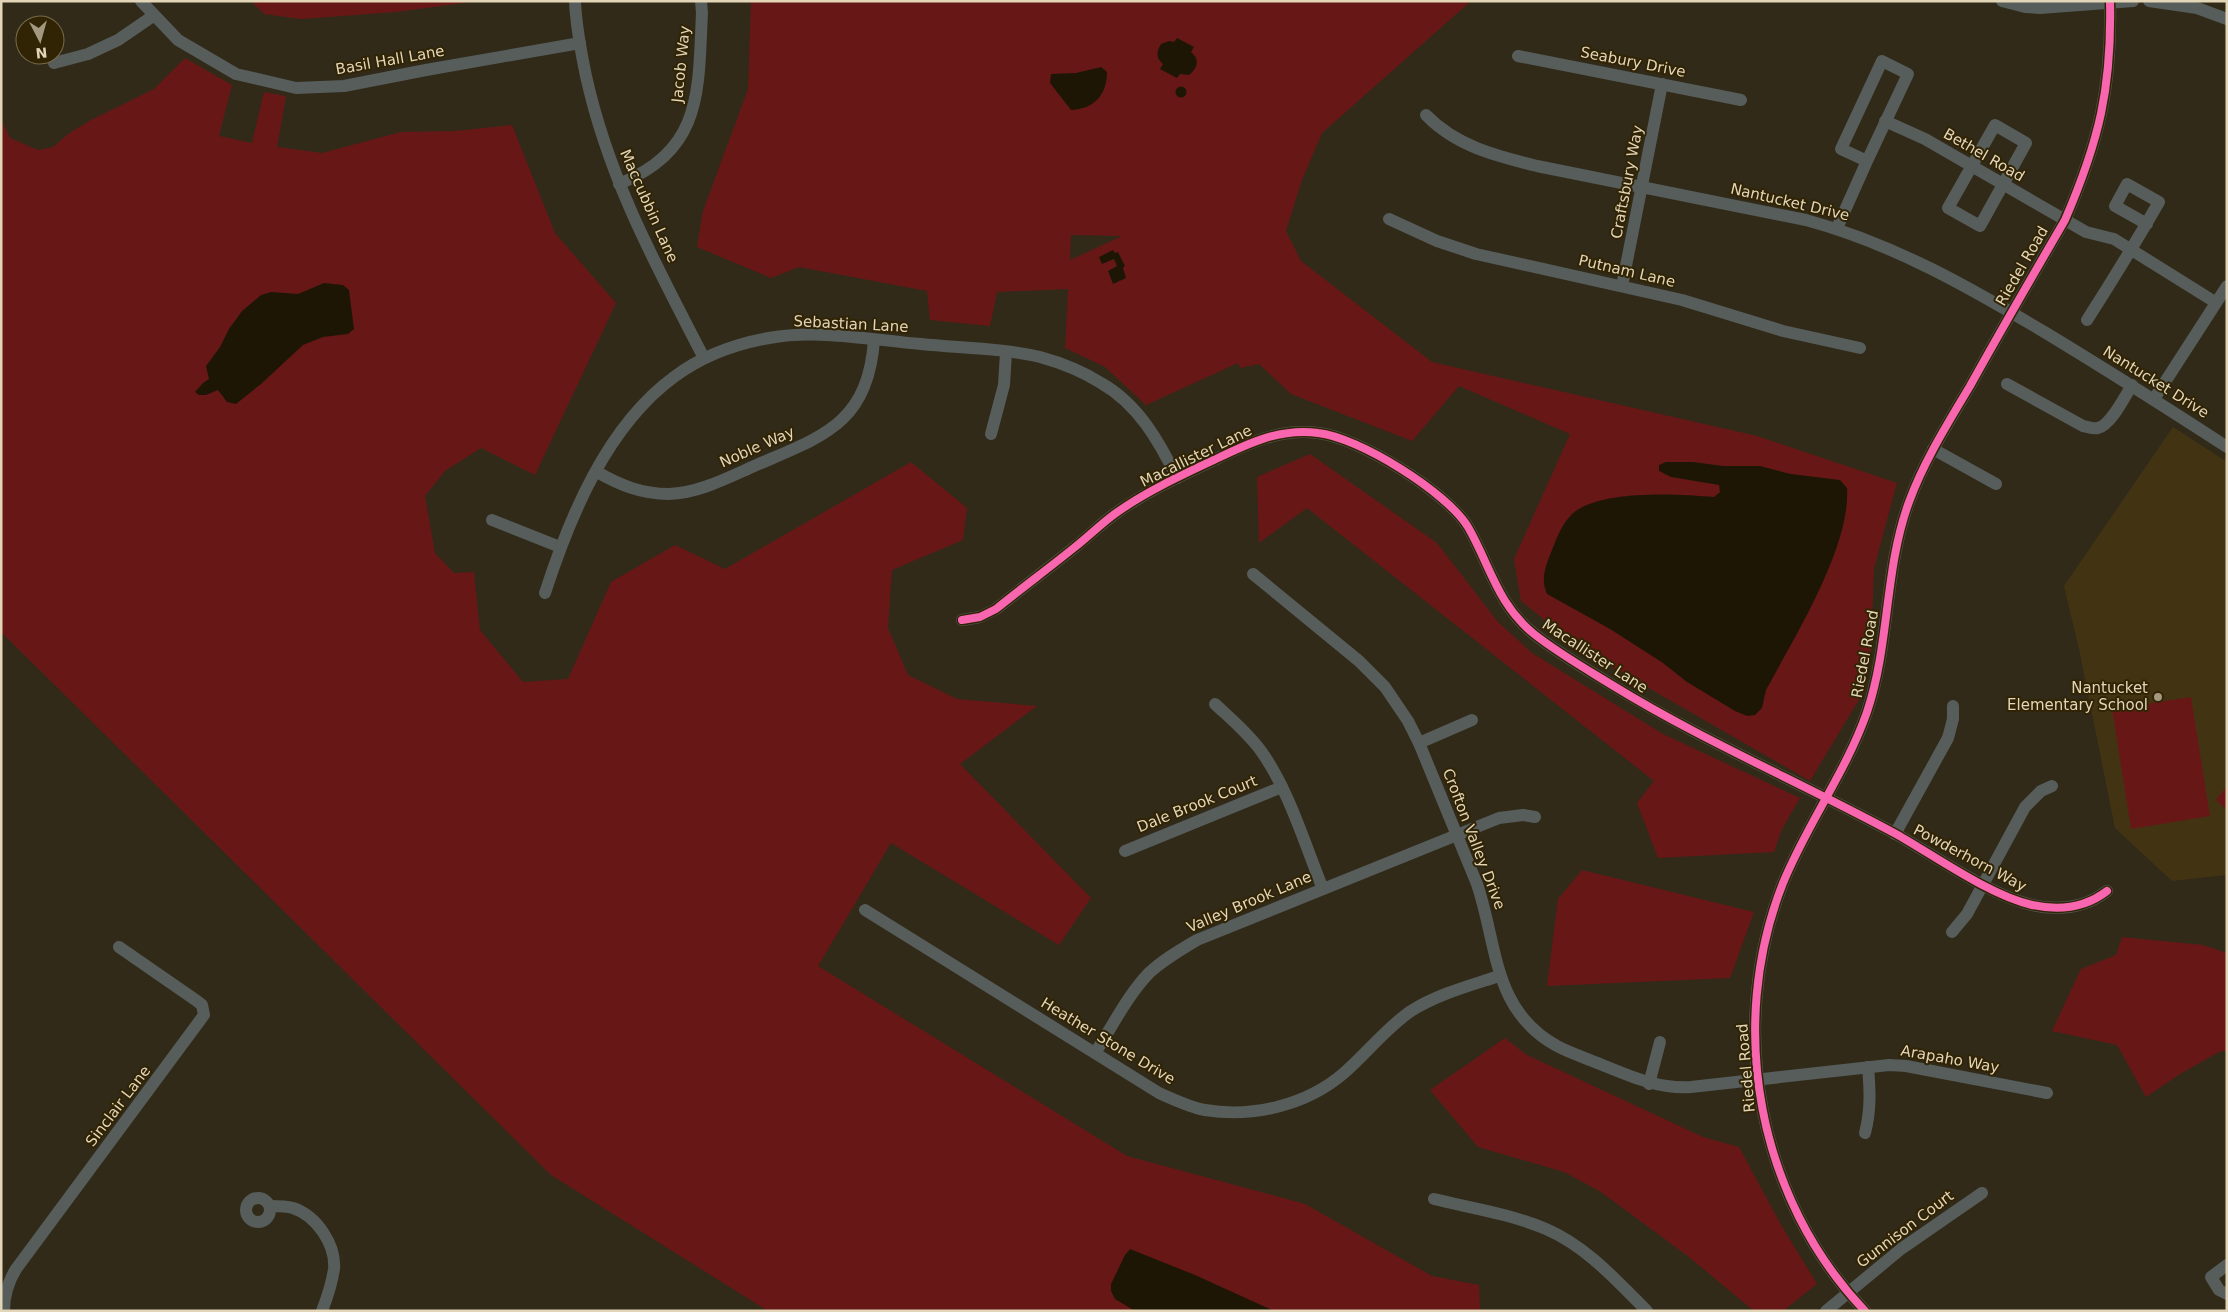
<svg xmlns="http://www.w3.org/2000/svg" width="2228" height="1312" viewBox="0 0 2228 1312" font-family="'DejaVu Sans',sans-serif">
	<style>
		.built { fill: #423413 }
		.green { fill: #671816; fill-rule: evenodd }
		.water { fill: #1e1605 }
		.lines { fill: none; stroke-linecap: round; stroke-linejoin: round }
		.minor { stroke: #565d5a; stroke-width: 12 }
		.cycleway-casing { stroke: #312404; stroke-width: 11 }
		.cycleway { stroke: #f766af; stroke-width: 8 }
		.poi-dot { fill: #a49980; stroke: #312404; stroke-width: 2 }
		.labels { text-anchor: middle; stroke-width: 4; stroke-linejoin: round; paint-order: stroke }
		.street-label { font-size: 15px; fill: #e2d5b8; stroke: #312404 }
		.poi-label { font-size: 15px; fill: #e2d5b8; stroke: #312404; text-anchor: end }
	</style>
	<rect width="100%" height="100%" fill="#312a19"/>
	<polygon class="built" points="2173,427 2227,462 2227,875 2172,881 2115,828 2079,649 2064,586"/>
	<g class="green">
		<polygon points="251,1 479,1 396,12 301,19 264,14"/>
		<path d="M751 1H1471L1322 133 1302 180 1286 231 1301 261 1432 362 1757 436 1897 483 1874 568 1871 650 1860 698 1810 781 1581 649 1521 601 1514 559 1570 434 1459 386 1412 441 1291 394 1259 364 1240 368 1238 363 1146 405 1105 367 1065 348 1068 289 997 292 990 326 930 320 927 291 799 267 771 278 697 247 703 211 748 89ZM1071 235 1122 236 1070 260Z"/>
		<polygon points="185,58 232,85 219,136 252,143 264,92 286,96 277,147 322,153 401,132 455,131 512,125 555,233 616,303 535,475 481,448 445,471 425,496 435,553 454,573 474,572 480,630 523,682 568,679 611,582 675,545 725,569 911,462 967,508 963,540 892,570 888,628 908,675 957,699 1037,706 960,764 1091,898 1059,945 891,843 818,966 1127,1156 1305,1204 1432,1276 1479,1285 1480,1311 768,1311 551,1175 1,632 1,119 10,138 38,150 53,147 68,134 91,120 154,89"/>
		<polygon points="1310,454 1437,543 1498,622 1532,653 1663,734 1800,798 1782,829 1774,852 1658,858 1637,803 1654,781 1307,508 1259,543 1257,477"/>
		<polygon points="2191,697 2210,816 2131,829 2112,709"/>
		<polygon points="2227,786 2227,810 2216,800"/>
		<polygon points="1582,870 1754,912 1730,978 1547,986 1558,899"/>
		<polygon points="2122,937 2203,945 2227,953 2227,1051 2221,1051 2180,1074 2146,1097 2117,1045 2052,1031 2081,969 2116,955"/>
		<polygon points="1505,1038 1527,1055 1703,1137 1739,1147 1780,1223 1817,1284 1783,1311 1754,1311 1689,1257 1601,1192 1564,1172 1478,1147 1430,1090"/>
	</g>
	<g class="water">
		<path d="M1177 38 1194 47 1191 52C1200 59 1198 68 1189 75L1180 74 1177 78 1160 69 1163 64C1156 58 1156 52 1161 44L1169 41 1174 42Z"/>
		<path d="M1101 67 1107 72C1107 95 1094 109 1071 110L1050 83 1051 74 1076 73Z"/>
		<circle cx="1181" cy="92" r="5.5"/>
		<polygon points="1113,250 1115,253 1118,252 1125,266 1123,268 1126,278 1113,284 1108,271 1117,266 1114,259 1102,264 1099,257"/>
		<polygon points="324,283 343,285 349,290 354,329 348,334 323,337 303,345 261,384 236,404 227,402 218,390 206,395 199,395 195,392 203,383 209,379 206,366 220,347 229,329 242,311 261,295 271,292 298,294"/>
		<path d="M1666 462H1693L1723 466H1760L1791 474 1840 480 1847 488C1851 547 1794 638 1766 690L1762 708 1755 715 1747 716 1735 711 1687 682 1663 663 1610 629 1547 594C1540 579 1546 565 1552 550 1557 537 1562 524 1572 514 1600 489 1678 494 1714 497L1720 492 1719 485 1671 477 1659 471V465Z"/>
		<polygon points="1130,1249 1195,1275 1274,1311 1135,1311 1115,1299 1111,1291 1111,1284 1125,1255"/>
	</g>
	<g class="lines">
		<g class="minor">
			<polyline points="141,1 178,40 236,74 296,88 344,86 426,70 580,43"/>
			<path d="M575 1C576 26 581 52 586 76 609 180 656 265 704 358"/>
			<polyline points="2002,1 2025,7 2040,8 2133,1"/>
			<polyline points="2149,1 2197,8 2227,19"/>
			<polyline points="1518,56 1741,100"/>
			<polyline points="54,63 88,54 118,40 153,16"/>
			<path d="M1426 115C1456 146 1496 156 1537 166L1806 220C1894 244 1969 287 2046 333 2107 370 2167 408 2227 447"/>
			<polyline points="1885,121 1925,139 2086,232 2114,239 2215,302"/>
			<polygon points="1995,125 2026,143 1980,226 1948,208"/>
			<path d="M619 184C703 149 698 93 702 13L701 1"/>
			<polyline points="1389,219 1437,241 1476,254 1682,300 1783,331 1860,348"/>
			<polyline points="1837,228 1867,161 1841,149 1882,61 1908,74 1867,161"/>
			<polyline points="1622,286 1662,84"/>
			<path d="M2087 320C2112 281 2136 242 2159 202L2127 184 2115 206 2147 224"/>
			<path d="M2007 384 2083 426C2088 427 2093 429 2098 428 2111 425 2125 396 2132 385"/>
			<polyline points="2154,399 2227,286"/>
			<polyline points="991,434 1004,385 1006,353"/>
			<polyline points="1933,449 1996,484"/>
			<path d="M597 472C620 485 641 494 669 494 698 493 725 479 752 467 820 437 868 426 874 340"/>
			<polyline points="492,520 560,547"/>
			<path d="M1253 574 1359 661 1385 687 1408 721 1419 743 1477 884C1498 946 1492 1010 1557 1046 1570 1053 1586 1058 1600 1064 1630 1076 1657 1089 1691 1087L1889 1065 1906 1066 2047 1093"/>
			<path d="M545 593C570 516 607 426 674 377 702 356 735 344 769 338 818 329 872 340 921 344 960 348 1002 348 1040 357 1062 363 1082 371 1101 383 1138 404 1159 441 1177 478"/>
			<path d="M962 620 980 617 996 609C1022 588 1049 568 1075 547 1089 536 1102 523 1116 513 1147 491 1182 475 1216 459 1249 443 1280 428 1318 433 1358 437 1447 492 1468 527 1490 565 1497 604 1534 634 1558 653 1586 669 1612 685 1703 741 1802 783 1896 834 1935 856 1989 895 2032 905 2060 911 2085 908 2107 891"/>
			<path d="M1215 704C1231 719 1248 733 1261 751 1289 790 1305 845 1323 889"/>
			<polyline points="1419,743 1472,720"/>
			<polyline points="1895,834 1948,738 1953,719 1953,706"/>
			<polyline points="1125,851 1282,787"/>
			<path d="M865 910 1159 1093C1173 1099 1189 1107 1205 1110 1253 1118 1307 1105 1344 1073 1367 1053 1386 1028 1411 1011 1438 994 1469 986 1499 976"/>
			<polyline points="1952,932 1967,914 2025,807 2041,791 2052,786"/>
			<path d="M1095 1053C1112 1027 1127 996 1149 973 1163 960 1180 950 1197 940L1499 818 1523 815 1535 817"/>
			<polyline points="1649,1084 1660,1042"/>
			<path d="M1865 1133C1871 1110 1870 1090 1868 1067"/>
			<circle cx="258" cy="1210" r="12"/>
			<path d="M1434 1199C1471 1208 1511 1214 1546 1229 1586 1246 1617 1281 1647 1311"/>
			<path d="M270 1206C278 1206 286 1206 293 1208 317 1216 336 1245 334 1269 332 1283 327 1298 322 1311"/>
			<polyline points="2227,1265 2211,1277 2219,1290 2227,1294"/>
			<path d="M4 1311C4 1295 8 1282 16 1269L204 1015 202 1005 197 1001 119 947"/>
			<polyline points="1826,1311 1901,1249 1982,1193"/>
			<path d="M1865 1311C1758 1199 1726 1027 1783 883 1807 824 1846 772 1867 712 1890 644 1884 570 1909 502 1924 461 1948 423 1970 386 2001 330 2033 275 2065 220 2099 141 2112 88 2110 1"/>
		</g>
		<g class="cycleway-casing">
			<g id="cycleway">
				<path d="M962 620 980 617 996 609C1022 588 1049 568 1075 547 1089 536 1102 523 1116 513 1147 491 1182 475 1216 459 1249 443 1280 428 1318 433 1358 437 1447 492 1468 527 1490 565 1497 604 1534 634 1558 653 1586 669 1612 685 1703 741 1802 783 1896 834 1935 856 1989 895 2032 905 2060 911 2085 908 2107 891"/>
				<path d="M1865 1311C1758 1199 1726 1027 1783 883 1807 824 1846 772 1867 712 1890 644 1884 570 1909 502 1924 461 1948 423 1970 386 2001 330 2033 275 2065 220 2099 141 2112 88 2110 1"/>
			</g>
		</g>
		<use href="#cycleway" class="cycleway"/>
	</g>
	<circle class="poi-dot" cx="2158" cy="697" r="5"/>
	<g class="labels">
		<g class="street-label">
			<text transform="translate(390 60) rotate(-10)" y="5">Basil Hall Lane</text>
			<text transform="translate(1633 62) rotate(11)" y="5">Seabury Drive</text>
			<text transform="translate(681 64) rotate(-84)" y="5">Jacob Way</text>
			<text transform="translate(1984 155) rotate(30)" y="5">Bethel Road</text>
			<text transform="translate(1627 182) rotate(-79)" y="5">Craftsbury Way</text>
			<text transform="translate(1790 202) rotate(13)" y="5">Nantucket Drive</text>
			<text transform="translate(649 206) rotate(66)" y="5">Maccubbin Lane</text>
			<text transform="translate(2022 266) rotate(-60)" y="5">Riedel Road</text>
			<text transform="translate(1627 271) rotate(13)" y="5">Putnam Lane</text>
			<text transform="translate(851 324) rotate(3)" y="5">Sebastian Lane</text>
			<text transform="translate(2156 382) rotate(32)" y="5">Nantucket Drive</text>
			<text transform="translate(757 447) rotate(-24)" y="5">Noble Way</text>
			<text transform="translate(1196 456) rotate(-26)" y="5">Macallister Lane</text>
			<text transform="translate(1865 654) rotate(-79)" y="5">Riedel Road</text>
			<text transform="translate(1595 656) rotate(33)" y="5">Macallister Lane</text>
			<text transform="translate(1197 804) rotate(-22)" y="5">Dale Brook Court</text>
			<text transform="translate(1474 839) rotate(69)" y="5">Crofton Valley Drive</text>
			<text transform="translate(1970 858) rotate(28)" y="5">Powderhorn Way</text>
			<text transform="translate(1249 902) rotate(-23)" y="5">Valley Brook Lane</text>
			<text transform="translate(1108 1041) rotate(31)" y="5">Heather Stone Drive</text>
			<text transform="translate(1950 1059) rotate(10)" y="5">Arapaho Way</text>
			<text transform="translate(1746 1068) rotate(-95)" y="5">Riedel Road</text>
			<text transform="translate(118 1106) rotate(-53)" y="5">Sinclair Lane</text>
			<text transform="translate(1905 1229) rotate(-37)" y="5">Gunnison Court</text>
		</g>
		<g class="poi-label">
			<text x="2148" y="693">Nantucket<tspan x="2148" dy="17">Elementary School</tspan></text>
		</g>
	</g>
	<rect width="2228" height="1312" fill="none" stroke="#e2d5b8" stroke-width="5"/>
	<g transform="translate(40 40) rotate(174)"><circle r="24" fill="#312404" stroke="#786b4c"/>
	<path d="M0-4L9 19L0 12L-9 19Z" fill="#a49980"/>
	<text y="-8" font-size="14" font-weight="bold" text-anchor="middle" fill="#e2d5b8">N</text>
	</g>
</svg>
